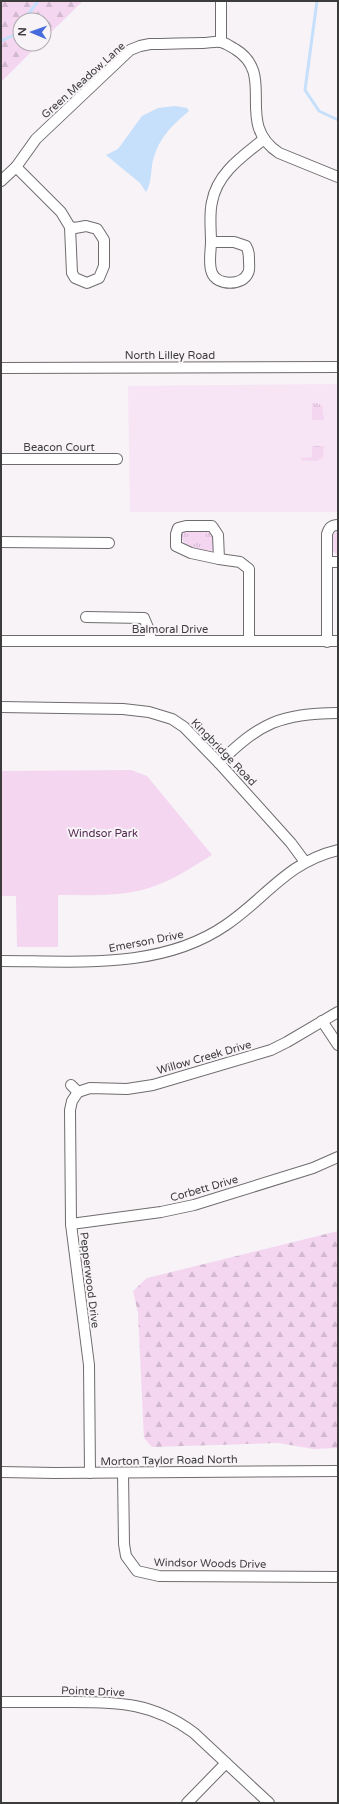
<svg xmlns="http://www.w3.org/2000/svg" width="339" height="1804" viewBox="0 0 339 1804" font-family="'Varela Round',sans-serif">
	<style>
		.commercial { fill: #f7e4f5 }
		.grass { fill: url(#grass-tufts) }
		.forest { fill: url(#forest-firs) }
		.park { fill: #f4d6f1 }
		.water { fill: #c6e0fb }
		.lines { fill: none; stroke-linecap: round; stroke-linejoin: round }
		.stream { stroke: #c6e0fb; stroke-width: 3 }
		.minor-casing { stroke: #6f6c6f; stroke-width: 12 }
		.minor { stroke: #fff; stroke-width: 10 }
		.labels { text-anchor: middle; stroke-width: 4; stroke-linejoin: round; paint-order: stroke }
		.street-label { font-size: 11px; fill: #3d3c3d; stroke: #f7f3f7 }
		.park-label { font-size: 11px; fill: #542851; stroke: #f7f3f7 }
	</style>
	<defs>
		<pattern id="grass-tufts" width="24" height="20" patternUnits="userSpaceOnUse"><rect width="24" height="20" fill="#f4d6f1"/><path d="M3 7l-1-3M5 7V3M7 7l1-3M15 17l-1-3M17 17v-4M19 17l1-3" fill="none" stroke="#d2b9d0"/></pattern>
		<pattern id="forest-firs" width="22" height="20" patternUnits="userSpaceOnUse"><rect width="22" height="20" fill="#f4d6f1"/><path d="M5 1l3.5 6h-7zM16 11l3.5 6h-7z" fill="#d2b9d0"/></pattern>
	</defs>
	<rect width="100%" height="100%" fill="#f7f3f7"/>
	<polygon class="commercial" points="338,384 338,512 130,512 128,386"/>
	<g class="grass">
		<polygon points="312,403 317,403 322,406 324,420 312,420"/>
		<polygon points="312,446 324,446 323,457 317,461 301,460 302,458 312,457"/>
		<path d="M187 529 209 530 214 536 213 550 208 553C198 549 182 547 181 535Z"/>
		<polygon points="338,530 338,556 333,551 333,535"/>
	</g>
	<g class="forest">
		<polygon points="1,1 83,1 44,39 44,20 20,20 20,44 39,44 1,82"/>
		<polygon points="338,1231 338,1448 313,1449 279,1443 152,1447 144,1438 138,1313 133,1291 147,1278"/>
	</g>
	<path class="park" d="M131 770 147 776 212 855C192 867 172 881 149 888 120 897 88 895 58 895V947H17L16 896H1V771Z"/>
	<path class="water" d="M175 106 187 108 189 111C170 127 157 140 152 165 151 174 151 184 146 192L140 183 106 155 118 149 142 116 158 108Z"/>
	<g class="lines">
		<g class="stream">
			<polyline points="317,1 305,90 319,111 338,120"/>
			<polyline points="24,20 38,1"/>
			<polyline points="1,41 14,35 20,27"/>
		</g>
		<g class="minor-casing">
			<g id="minor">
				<polyline points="221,42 221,1"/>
				<polyline points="16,167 61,212 70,227"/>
				<path d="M1 181 16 167 36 139 130 50 140 46 150 44C168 44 185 43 203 43 208 43 216 41 221 42 226 43 231 47 235 49 278 75 233 123 279 153L338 177"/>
				<polygon points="86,226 97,229 104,240 104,266 99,278 87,283 75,278 72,273 70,227 75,228"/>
				<path d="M211 242H234L246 246C249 251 249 255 249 261 249 265 250 270 248 273 243 286 217 286 212 273 208 264 211 251 211 242Z"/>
				<path d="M211 242C211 229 209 214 212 202 217 173 243 156 264 139"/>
				<polyline points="1,368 338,367"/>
				<polyline points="1,459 117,459"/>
				<polygon points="186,526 212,526 218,535 219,559 191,553 176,546 176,534 178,528"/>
				<polyline points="1,542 109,543"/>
				<polyline points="219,559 240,562 249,569 249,641"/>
				<polyline points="327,562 338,562"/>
				<polyline points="86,617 144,618 149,630 151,641"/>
				<polyline points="1,641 338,641"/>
				<path d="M327 642V534C329 528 331 525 338 525"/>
				<polyline points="1,707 123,709 149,712 172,719 184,727 219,763 291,843 305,862"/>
				<path d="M219 763C261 722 280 714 338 713"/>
				<path d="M1 961C76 961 161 970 226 925 266 898 287 862 338 850"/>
				<polyline points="322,1021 338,1045"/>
				<polyline points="71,1085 78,1092 90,1088 127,1089 153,1085 271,1050 287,1042 338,1012"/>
				<polyline points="78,1092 72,1101 70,1110 71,1224 89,1365 90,1473"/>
				<polyline points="71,1224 161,1212 194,1205 313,1168 338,1157"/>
				<polyline points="1,1472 55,1473 338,1471"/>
				<polyline points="123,1473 124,1544 126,1556 137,1571 159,1576 338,1577"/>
				<path d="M1 1702C25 1702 48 1702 72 1702 120 1702 154 1703 194 1733L269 1803"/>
				<polyline points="187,1803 226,1763"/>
			</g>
		</g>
		<use href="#minor" class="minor"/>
	</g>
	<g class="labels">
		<g class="street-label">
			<text transform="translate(83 80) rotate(-42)" y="4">Green Meadow Lane</text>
			<text x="170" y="359">North Lilley Road</text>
			<text x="59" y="451">Beacon Court</text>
			<text x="170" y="633">Balmoral Drive</text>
			<text transform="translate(224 752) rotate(46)" y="4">Kingbridge Road</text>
			<text transform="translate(146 941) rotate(-11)" y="4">Emerson Drive</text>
			<text transform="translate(204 1057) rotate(-16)" y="4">Willow Creek Drive</text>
			<text transform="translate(204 1188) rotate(-16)" y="4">Corbett Drive</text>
			<text transform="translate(90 1280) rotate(83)" y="4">Pepperwood Drive</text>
			<text transform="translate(169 1460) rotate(-1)" y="4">Morton Taylor Road North</text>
			<text transform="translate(210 1563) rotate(1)" y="4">Windsor Woods Drive</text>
			<text transform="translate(93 1691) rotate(2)" y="4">Pointe Drive</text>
		</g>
		<g class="park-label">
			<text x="103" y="837">Windsor Park</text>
		</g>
	</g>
	<rect width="339" height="1804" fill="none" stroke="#3d3c3d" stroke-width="4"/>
	<g transform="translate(32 32) rotate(272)"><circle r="19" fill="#f7f3f7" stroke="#adaaad"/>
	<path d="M0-3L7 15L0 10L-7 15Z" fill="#466bdd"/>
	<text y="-6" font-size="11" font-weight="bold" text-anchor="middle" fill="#3d3c3d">N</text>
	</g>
</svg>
